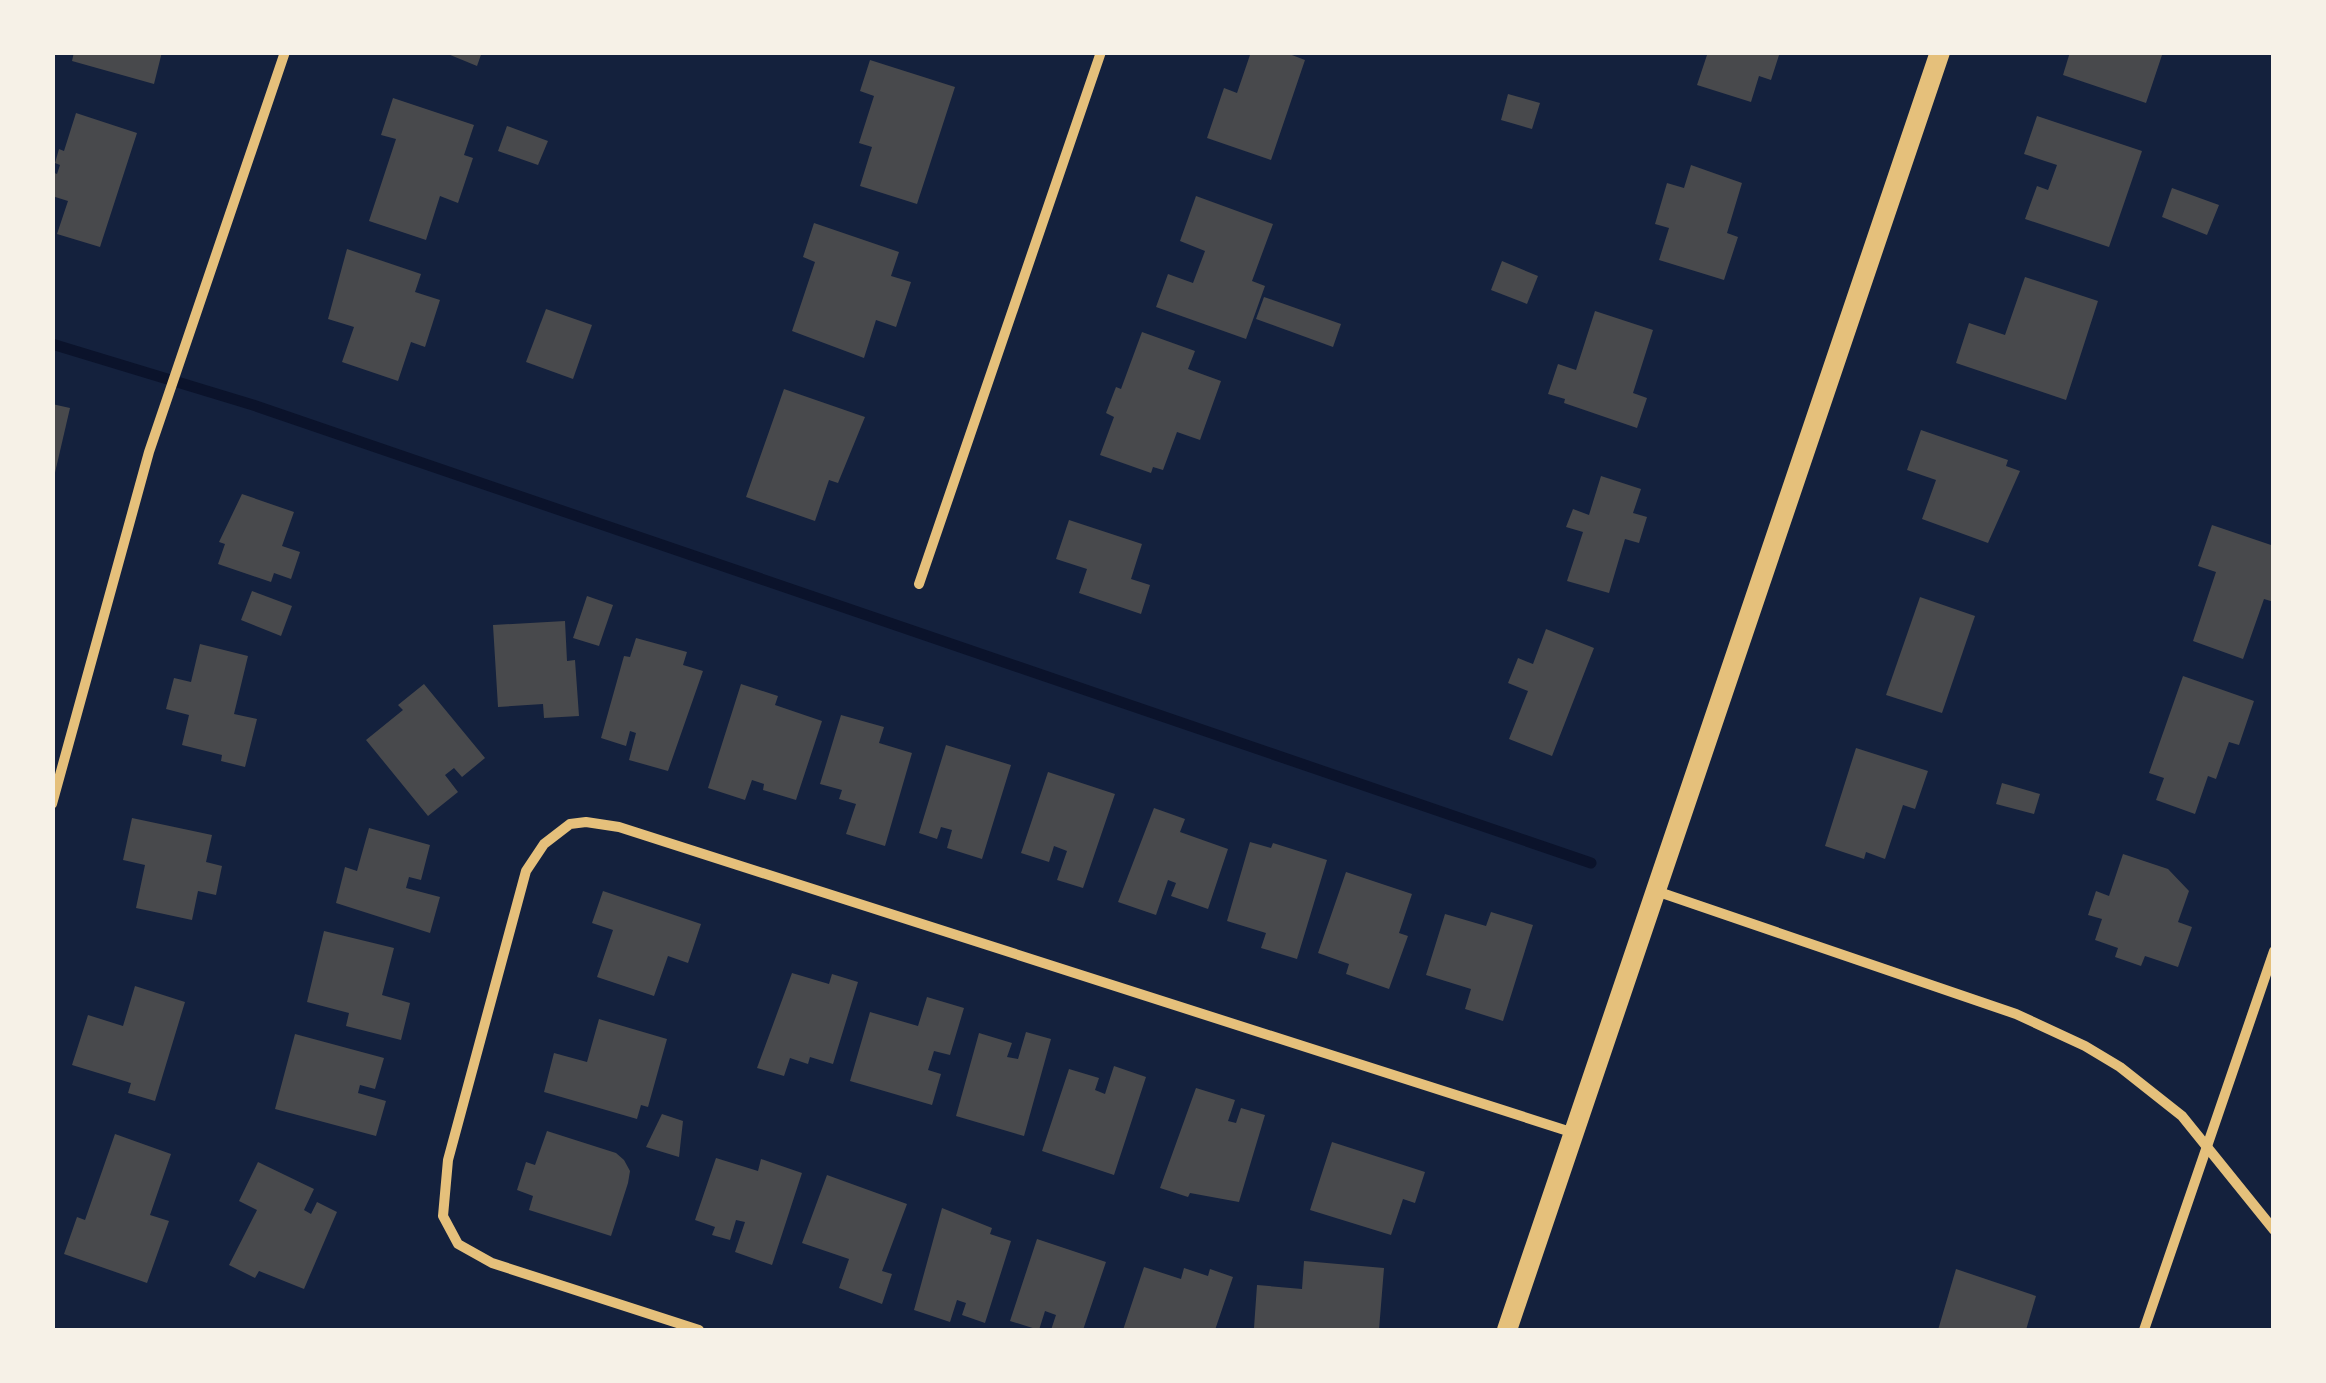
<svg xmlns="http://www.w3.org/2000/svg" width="2326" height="1383" viewBox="0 0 2326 1383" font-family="'PT Sans Narrow',sans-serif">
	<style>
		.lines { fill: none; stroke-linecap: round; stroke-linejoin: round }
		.stream { stroke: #0b132b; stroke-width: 11 }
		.building { fill: #48494c }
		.minor { stroke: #e5c07b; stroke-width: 10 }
		.secondary { stroke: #e5c07b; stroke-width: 20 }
	</style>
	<rect width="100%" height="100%" fill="#14213d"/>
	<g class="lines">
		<polyline class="stream" points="52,344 253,405 1591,863"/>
	</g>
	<g class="building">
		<polygon points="74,52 162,52 154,84 72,61"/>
		<polygon points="443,52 482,52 477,66"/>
		<polygon points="1251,52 1284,52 1305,60 1271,160 1207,138 1224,88 1237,93"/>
		<polygon points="1708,52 1780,52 1771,80 1759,76 1751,102 1697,85"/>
		<polygon points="2070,52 2163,52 2146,103 2063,75"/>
		<polygon points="870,60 955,87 917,204 860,186 872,147 859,143 874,96 860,91"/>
		<polygon points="1508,94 1540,103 1532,129 1501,120"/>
		<polygon points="393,98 474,125 464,155 473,158 458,203 440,196 426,240 369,221 396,139 381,135"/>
		<polygon points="76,113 137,133 100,247 57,234 68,201 52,196 52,172 57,174 60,165 55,163 59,149 64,151"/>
		<polygon points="2037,116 2142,151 2109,247 2025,219 2037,186 2048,190 2057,165 2024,154"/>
		<polygon points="507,126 548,141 538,165 498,151"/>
		<polygon points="1691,165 1742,183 1727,233 1738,237 1724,280 1659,260 1669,228 1655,224 1667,183 1684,188"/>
		<polygon points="2172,188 2219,205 2207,235 2162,217"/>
		<polygon points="1196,196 1273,224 1252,281 1265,286 1246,339 1156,307 1168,274 1193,283 1205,251 1180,241"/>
		<polygon points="814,223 899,252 891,276 911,282 896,327 876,320 864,358 792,331 815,262 803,257"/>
		<polygon points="347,249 421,274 415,292 440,300 425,347 411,342 398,381 342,362 354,327 328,319"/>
		<polygon points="1502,261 1538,276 1527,304 1491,290"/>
		<polygon points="2025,277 2098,301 2066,400 1956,363 1969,323 2005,335"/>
		<polygon points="1264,297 1341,324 1333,347 1256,319"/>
		<polygon points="546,309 592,325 573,379 526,362"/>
		<polygon points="1595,311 1653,330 1633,393 1647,398 1637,428 1564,403 1565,399 1548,394 1558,364 1576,370"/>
		<polygon points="1142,332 1195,351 1188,369 1221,381 1200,440 1177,432 1163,470 1153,467 1151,473 1100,455 1114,417 1106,413 1116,387 1121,389"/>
		<polygon points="784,389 865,417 838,483 829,480 815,521 746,497"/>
		<polygon points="52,404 70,408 54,477 52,477"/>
		<polygon points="1921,430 2008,460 2006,466 2020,471 1988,543 1922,519 1936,480 1907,470"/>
		<polygon points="1601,476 1641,489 1633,513 1647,517 1639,543 1625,539 1609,593 1567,581 1583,532 1566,527 1573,509 1589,515"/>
		<polygon points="242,494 294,512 282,546 300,552 291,579 274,573 271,582 218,564 225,544 219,542"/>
		<polygon points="1069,520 1142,544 1131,579 1150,585 1141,614 1079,593 1087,569 1056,559"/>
		<polygon points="2212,525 2274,546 2274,602 2264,599 2243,659 2193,641 2216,572 2198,566"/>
		<polygon points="252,591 292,606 281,636 241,620"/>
		<polygon points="587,596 613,605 599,646 573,638"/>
		<polygon points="1920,597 1975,616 1942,713 1886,695"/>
		<polygon points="565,621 567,661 575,660 579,716 544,718 543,704 498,707 493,625"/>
		<polygon points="1546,629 1594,648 1552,756 1509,739 1528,691 1508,683 1518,658 1533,664"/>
		<polygon points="636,638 687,652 683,665 703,671 668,771 629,760 636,733 630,731 626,746 601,738 624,656 630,657"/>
		<polygon points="200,644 248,656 234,714 257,719 245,767 221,761 222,755 182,745 189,715 166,709 174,678 191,682"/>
		<polygon points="2183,676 2254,701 2239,745 2229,742 2216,779 2208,776 2195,814 2156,800 2164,778 2149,773"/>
		<polygon points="424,684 485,758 462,777 454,768 445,775 458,792 428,816 366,740 403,710 398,705"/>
		<polygon points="741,684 778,696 775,705 822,721 796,800 763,790 764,784 752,780 745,800 708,788"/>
		<polygon points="841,715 884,727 879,743 912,753 885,846 846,834 856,804 839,799 842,790 820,784"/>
		<polygon points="946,745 1011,765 982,859 947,848 952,830 941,827 937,839 919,833"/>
		<polygon points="1856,748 1928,771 1915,809 1903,805 1885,859 1866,852 1864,859 1825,846"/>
		<polygon points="1048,772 1115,794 1083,888 1057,880 1067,851 1054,846 1049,862 1021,853"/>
		<polygon points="2002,783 2040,794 2034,814 1996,804"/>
		<polygon points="1154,808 1185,819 1180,832 1228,849 1208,909 1171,896 1176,883 1168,880 1156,915 1118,902"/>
		<polygon points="132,818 212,835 206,862 222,866 216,895 198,891 192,920 136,908 145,865 123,860"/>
		<polygon points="369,828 430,845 421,880 409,877 406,888 440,897 430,933 336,903 345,867 357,871"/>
		<polygon points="1250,842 1271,848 1273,843 1327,860 1297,959 1261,948 1266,933 1227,921"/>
		<polygon points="2123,854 2168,869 2189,891 2178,922 2192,927 2178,967 2145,956 2141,966 2115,957 2118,948 2095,940 2102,919 2088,915 2096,891 2109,896"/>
		<polygon points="1346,872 1412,894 1399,933 1408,936 1389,989 1346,974 1349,964 1318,953"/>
		<polygon points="603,891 701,924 688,963 668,956 654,996 597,977 613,930 592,923"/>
		<polygon points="1491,912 1533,925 1503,1021 1465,1009 1471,989 1426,975 1445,914 1486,926"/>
		<polygon points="324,931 394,948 382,995 410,1003 401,1040 346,1026 349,1013 307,1002"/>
		<polygon points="792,973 829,984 832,974 858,982 833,1064 810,1057 808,1064 790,1058 784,1076 757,1068"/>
		<polygon points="135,986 185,1002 155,1101 128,1093 131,1083 72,1065 88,1015 123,1026"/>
		<polygon points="927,997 964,1008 950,1055 934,1051 928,1070 941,1074 932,1105 850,1081 870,1012 918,1026"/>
		<polygon points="599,1019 667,1039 648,1107 641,1105 637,1119 544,1092 554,1053 587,1062"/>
		<polygon points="1026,1032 1051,1039 1024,1136 956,1116 979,1033 1012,1043 1007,1057 1018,1059"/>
		<polygon points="295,1034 384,1058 375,1089 360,1085 358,1093 386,1101 376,1136 275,1109"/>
		<polygon points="1114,1066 1146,1077 1114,1175 1042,1151 1069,1069 1099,1078 1095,1090 1105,1094"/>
		<polygon points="1196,1088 1235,1100 1228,1121 1236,1123 1241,1108 1265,1115 1239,1202 1190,1193 1188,1197 1160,1188"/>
		<polygon points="662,1114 683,1121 679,1157 646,1147"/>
		<polygon points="547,1131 616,1153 624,1160 630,1171 628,1183 611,1236 529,1210 533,1196 517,1190 526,1162 535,1165"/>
		<polygon points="115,1134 171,1154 150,1215 169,1221 147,1283 64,1254 77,1217 85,1220"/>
		<polygon points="1332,1142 1425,1172 1415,1203 1403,1199 1391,1235 1310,1210"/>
		<polygon points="716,1158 758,1171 761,1159 802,1173 772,1265 735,1252 745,1222 736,1220 730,1240 712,1235 715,1227 695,1220"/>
		<polygon points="258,1162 314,1189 304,1210 311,1214 317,1202 337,1212 304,1289 259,1271 255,1278 229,1265 257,1210 239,1201"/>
		<polygon points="827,1175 907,1204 882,1271 892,1274 882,1304 839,1288 849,1259 802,1243"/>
		<polygon points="942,1208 992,1228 990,1234 1011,1241 985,1323 962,1315 966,1303 957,1300 950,1322 914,1310"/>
		<polygon points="1037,1239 1106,1262 1083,1330 1051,1330 1056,1315 1045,1311 1039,1330 1010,1321"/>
		<polygon points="1304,1261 1384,1268 1379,1330 1254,1328 1257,1285 1302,1289"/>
		<polygon points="1144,1267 1181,1279 1184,1268 1208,1276 1210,1269 1233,1277 1215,1330 1123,1330"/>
		<polygon points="1956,1269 2036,1296 2026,1330 1938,1330"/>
	</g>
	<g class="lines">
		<g class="minor">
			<polyline points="919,584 1101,52"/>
			<polyline points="52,804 149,452 285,52"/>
			<polyline points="1656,891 2016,1014 2085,1046 2120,1067 2182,1116 2274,1230"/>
			<polyline points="699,1330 492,1263 458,1244 443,1216 448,1160 526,871 544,844 570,824 586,822 619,827 1574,1133"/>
			<polyline points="2144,1330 2274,951"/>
		</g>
		<polyline class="secondary" points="1507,1330 1940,52"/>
	</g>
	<rect width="2326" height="1383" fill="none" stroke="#f6f1e7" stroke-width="110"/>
</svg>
